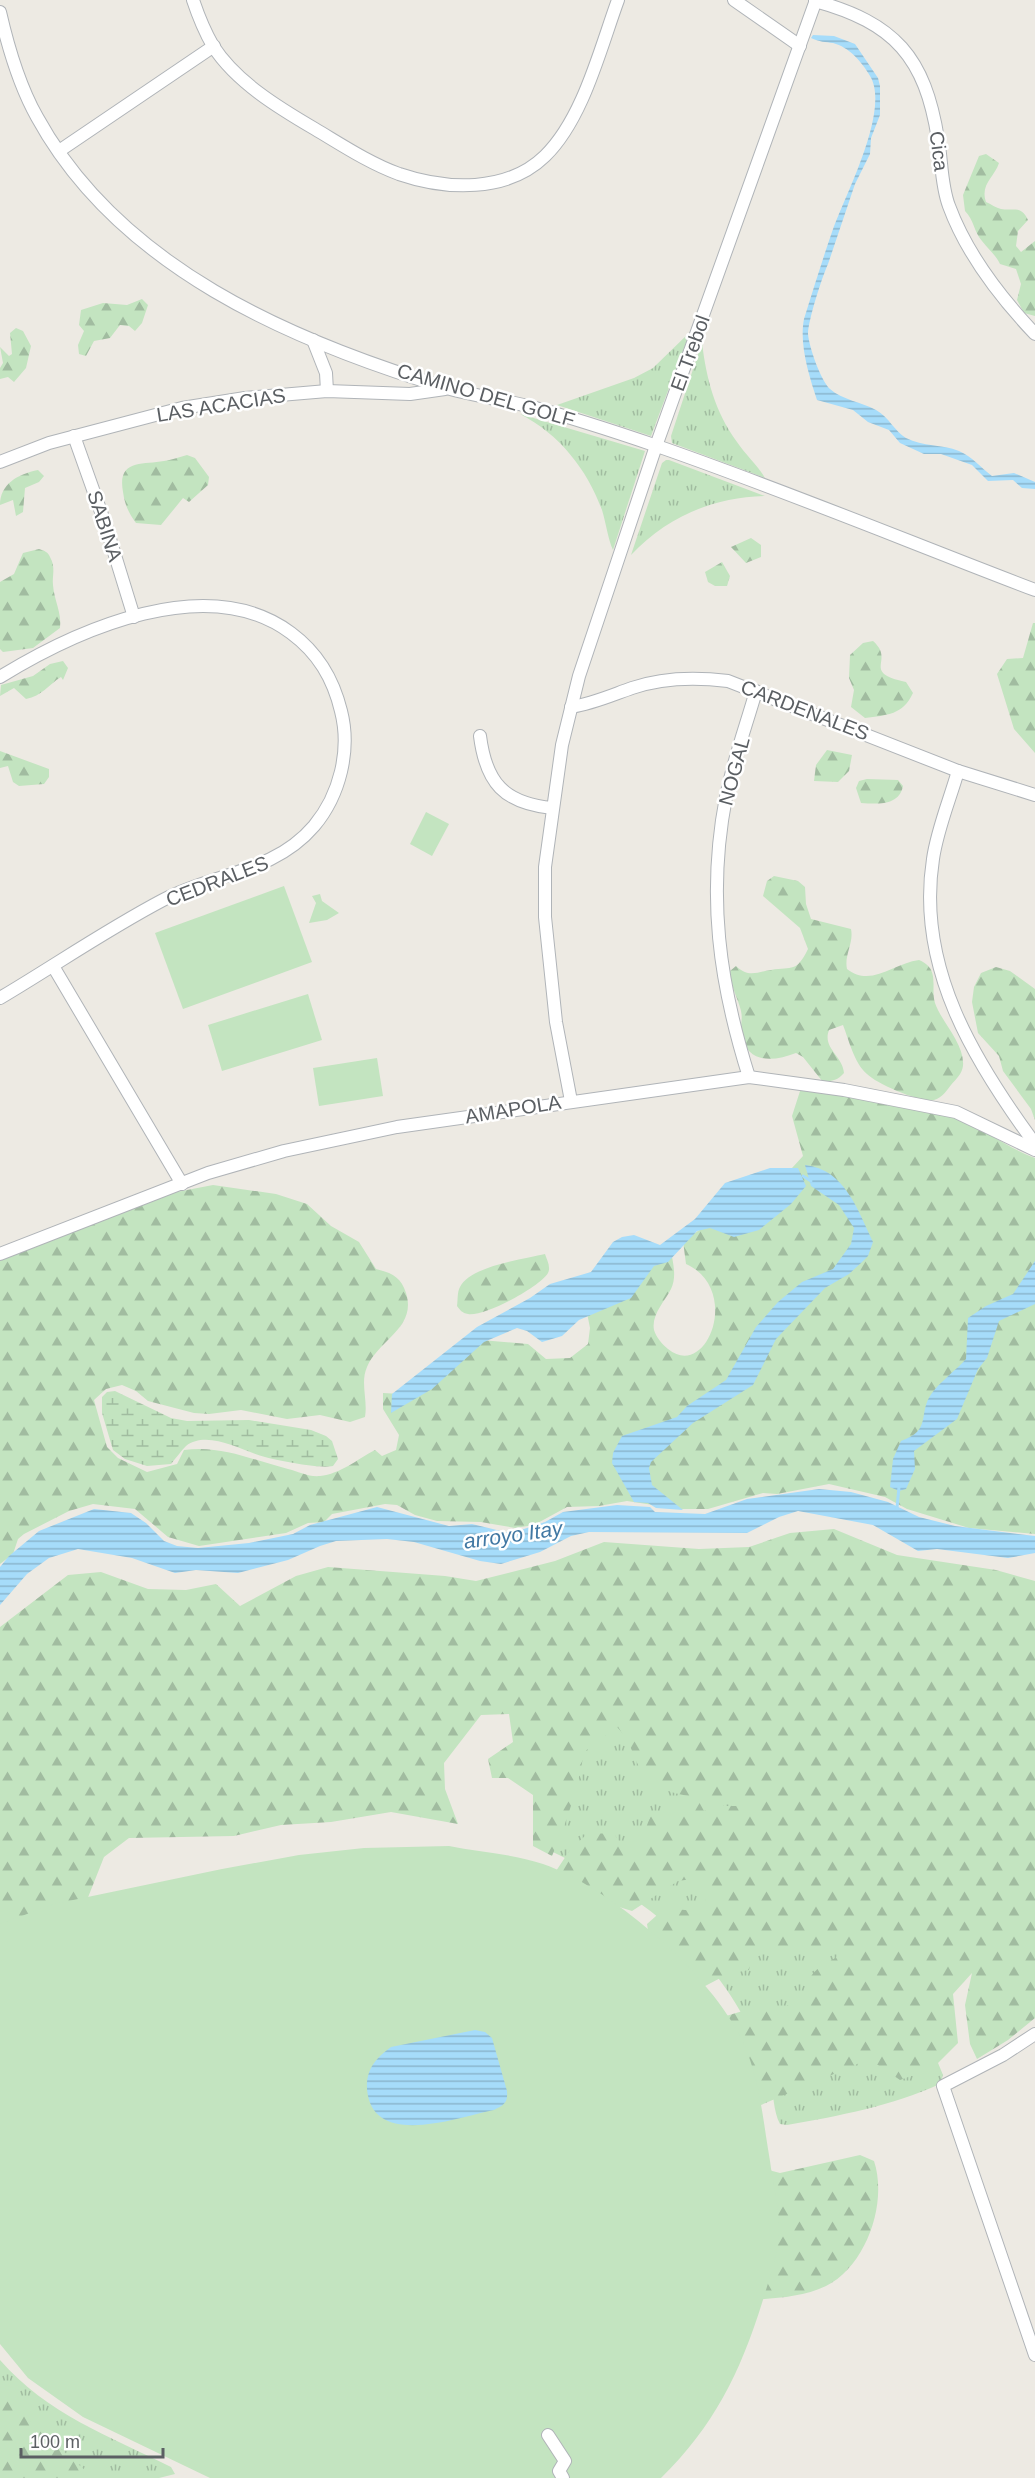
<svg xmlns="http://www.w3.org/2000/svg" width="1035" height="2478" viewBox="0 0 1035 2478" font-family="Arial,sans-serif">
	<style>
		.grass { fill: url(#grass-tufts) }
		.forest { fill: url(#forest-firs) }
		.wetland { fill: url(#wetland-marsh) }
		.garden { fill: #c3e4c0 }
		.water { fill: url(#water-rules) }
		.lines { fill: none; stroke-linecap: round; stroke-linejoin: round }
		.stream { stroke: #a6dcfa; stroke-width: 3 }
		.minor-casing { stroke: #b0b4b8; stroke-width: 14 }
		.minor { stroke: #fff; stroke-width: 12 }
		.labels { text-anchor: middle; stroke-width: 5; stroke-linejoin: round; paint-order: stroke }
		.street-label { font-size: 20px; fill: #5b5f63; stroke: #fff }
		.water-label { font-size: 21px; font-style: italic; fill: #4178a3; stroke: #fff }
	</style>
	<defs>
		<pattern id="grass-tufts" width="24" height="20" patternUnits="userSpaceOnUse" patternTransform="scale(1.5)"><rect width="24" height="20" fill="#c3e4c0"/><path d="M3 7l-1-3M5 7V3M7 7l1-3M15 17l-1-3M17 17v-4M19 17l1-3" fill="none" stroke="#a1bca0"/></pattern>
		<pattern id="forest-firs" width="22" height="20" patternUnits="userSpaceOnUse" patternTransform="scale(1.5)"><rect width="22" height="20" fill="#c3e4c0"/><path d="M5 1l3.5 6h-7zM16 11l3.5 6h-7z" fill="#a1bca0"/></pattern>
		<pattern id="wetland-marsh" width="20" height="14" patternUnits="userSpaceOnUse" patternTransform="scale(1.5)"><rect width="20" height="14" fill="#c3e4c0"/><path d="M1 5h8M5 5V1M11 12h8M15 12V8" fill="none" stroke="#a1bca0"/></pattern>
		<pattern id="water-rules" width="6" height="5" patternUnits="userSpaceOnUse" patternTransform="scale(1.5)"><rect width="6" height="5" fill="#a6dcfa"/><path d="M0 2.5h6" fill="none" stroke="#8ab6ce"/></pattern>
	</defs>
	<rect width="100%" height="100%" fill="#edeae3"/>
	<g class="grass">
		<polygon points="690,332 651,436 557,405 634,378 653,368"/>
		<path d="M702 342C706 378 715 412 737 442 745 454 759 467 765 478L672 443 671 436Z"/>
		<path d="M520 414 645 451 613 550C608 539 606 523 602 510 587 469 559 434 520 414Z"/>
		<path d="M666 460H669L765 496C713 497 667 517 631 555L662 463Z"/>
		<path d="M595 1679 689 1733 896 1961 943 2075 940 2084C891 2106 839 2116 787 2125L780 2124C773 2111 774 2094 770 2079 766 2065 759 2050 753 2037 716 1949 628 1886 544 1848Z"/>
		<path d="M0 2360C47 2414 109 2436 171 2467L175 2474 159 2478H0Z"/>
	</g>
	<g class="forest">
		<path d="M986 154 999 163C994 178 980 184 986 202 991 204 996 208 1001 209 1014 211 1021 205 1028 220L1018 231 1016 246 1021 252 1035 241V316L1024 313 1017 300 1021 284 1016 269 1000 264C995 254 989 250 982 241 974 232 974 220 965 211L963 195 979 156Z"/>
		<polygon points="142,299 148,305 142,323 135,331 129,326 120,325 110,338 94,341 86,356 79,354 78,345 84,331 79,325 81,310 103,303 127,305"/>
		<polygon points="16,328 23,331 31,346 26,368 14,382 8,377 0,379 0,368 3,363 0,347 9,356 12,354 10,333"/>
		<path d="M187 455 195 458 209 477 208 485 189 502 183 498 161 525 136 523C128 512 125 505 123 492 117 459 142 465 164 461 171 460 179 457 187 455Z"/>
		<path d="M38 470 44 476 39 482 25 488 23 512 16 516 13 500 0 505C0 484 18 474 38 470Z"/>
		<polygon points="751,538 761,545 761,557 746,563 731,547"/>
		<path d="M39 549C45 551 48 552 50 557 56 567 52 576 53 585 54 600 62 613 60 628L33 648 3 652 0 649V582L14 574 23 553Z"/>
		<polygon points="722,562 730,576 727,586 715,586 708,582 705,572"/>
		<polygon points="1033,623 1035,623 1035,753 1014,729 997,674 1007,659 1023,658"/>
		<path d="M873 641C896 661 860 672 906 682L913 693C903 715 887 715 865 718L851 707 854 690 849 678 850 655 863 643Z"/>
		<path d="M63 661 68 668 63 680 61 677C48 685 42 696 26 699L14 688 0 696 1 685 33 676 50 664Z"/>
		<polygon points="827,750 852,755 849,771 838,782 814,781 816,765"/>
		<polygon points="0,751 49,769 49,777 44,784 19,786 13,782 8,766 0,768"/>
		<path d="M867 779 898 780 903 786C899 806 878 804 861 803L856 788 859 781Z"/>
		<path d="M774 876 798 881 805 887 806 904 811 919 851 929C854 943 844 955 847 969 871 988 894 963 919 960 941 969 930 987 935 1003 942 1023 965 1044 963 1066 962 1074 956 1079 951 1085 947 1090 942 1098 934 1100 921 1103 877 1084 867 1074 854 1063 849 1040 843 1025L829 1030C822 1048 843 1056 844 1073 838 1080 833 1081 823 1082L803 1057 796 1053C773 1062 747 1064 741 1034 740 1027 743 1019 741 1011 738 998 730 985 730 971L736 966C749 978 756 972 771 970 793 966 796 973 808 949L800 928 763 896 767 881Z"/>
		<polygon points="996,967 1010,971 1035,989 1035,1120 1031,1109 1003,1071 999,1056 978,1033 972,1002 974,987 981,973"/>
		<path d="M801 1088 835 1093 838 1095 845 1094C878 1100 939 1108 966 1122 988 1133 1013 1150 1035 1158V1534L969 1528 907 1509 885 1497 829 1484 777 1494 763 1493 708 1509H679L627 1501 599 1506 567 1507 534 1525 515 1528 481 1522 437 1521 415 1515 397 1505 385 1504 332 1514 324 1522 308 1523 286 1533 199 1546 168 1537 135 1509 93 1504 69 1511 24 1534 18 1539 13 1554 0 1564V1255L87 1223 95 1210 109 1205 213 1185 276 1194 307 1204 331 1226 359 1242 376 1269C392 1273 401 1277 406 1293 417 1328 379 1339 367 1367 360 1383 368 1400 365 1417L350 1422 320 1415 287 1419 241 1410 209 1414 194 1413 148 1401 136 1391 122 1385 106 1389 94 1400 107 1447 118 1458 147 1472 177 1464 184 1450C222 1445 252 1460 288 1469 300 1472 308 1477 320 1476 340 1474 358 1459 375 1450L382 1456 396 1450 399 1435 383 1409V1393L401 1394 481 1340 528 1344 546 1359 570 1358 588 1344 590 1328 587 1313 666 1252 672 1257C674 1267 676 1279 671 1289 665 1301 651 1315 654 1330 656 1337 662 1344 668 1349 707 1381 742 1289 686 1264L683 1241 792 1168 803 1156 792 1116Z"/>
		<path d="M545 1254C547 1260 551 1267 548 1273 540 1287 484 1317 468 1314 462 1313 460 1310 457 1306 458 1300 457 1292 460 1287 470 1266 524 1259 545 1254Z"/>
		<path d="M834 1529 897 1555 996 1570 1035 1581V2018L1008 2040 977 2059 970 2044 965 2005 972 1973 953 1994 958 2043 933 2068 900 2080 869 2059 735 2116 726 2016 756 2007H785L806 1994C809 1968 820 1969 838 1956L831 1945 792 1950 765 1946 753 1950 749 1970 728 1974 688 1995 651 1951 647 1924 665 1908 695 1911 706 1902 705 1889 692 1879 678 1881 632 1911 600 1901 556 1871 570 1850 587 1834 614 1833 626 1854 641 1841 652 1812 657 1811 667 1822 691 1802H699L704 1811 718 1806H738V1798C708 1797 667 1801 645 1775 632 1760 634 1744 617 1727L584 1752C578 1789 567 1821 552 1856L533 1846V1795L508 1778H492L488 1759 513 1742 509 1714 481 1715 444 1763 445 1789 458 1824 391 1812 331 1822 281 1825 234 1836 129 1838 104 1857 85 1905 0 1965V1627L68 1575 101 1572 148 1589 186 1590 216 1584 240 1606 296 1576 328 1567 445 1576 476 1581 555 1561 604 1542 699 1549 749 1547 790 1533Z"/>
		<path d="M860 2155 874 2161C888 2203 866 2266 826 2286 803 2297 777 2298 753 2300L734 2161 780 2173Z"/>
		<polygon points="0,2386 36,2427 86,2471 76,2478 0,2478"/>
	</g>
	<path class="wetland" d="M115 1391 171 1418 187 1421 249 1420 311 1430 326 1436 332 1441 338 1459 333 1466C319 1469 281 1461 265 1457 244 1452 208 1429 186 1446 181 1451 176 1458 171 1464L147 1466 125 1459 113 1450 102 1413V1397L107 1392Z"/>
	<g class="garden">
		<polygon points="426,812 449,824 432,856 410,844"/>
		<polygon points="284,886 312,962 183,1009 155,933"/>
		<polygon points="320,894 322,901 339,913 327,920 309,923 316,903 312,896"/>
		<polygon points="308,994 322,1040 222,1071 208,1025"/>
		<polygon points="377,1058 383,1096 319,1106 313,1068"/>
		<path d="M449 1846C479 1852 513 1854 543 1864 612 1888 712 1975 743 2042 760 2079 763 2121 770 2161 773 2186 782 2216 778 2242 775 2263 768 2283 762 2303 740 2373 714 2426 661 2478H210L83 2417 28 2378 0 2344V1924L54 1904 222 1869 299 1855 364 1848Z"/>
	</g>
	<g class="water">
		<path d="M813 35 834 36 855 44 878 78 880 86V115L871 138 870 154 855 184 828 264C822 277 808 321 808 334 809 347 821 381 830 389 842 400 862 402 876 410 889 417 895 432 906 438 923 447 942 444 959 451 973 457 980 467 992 476L1014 473 1035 482V489L1022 488 1013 480 988 481 972 465 941 454H924L900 443 889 430 868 422 853 410 817 400C809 376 799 344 804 319 813 290 822 261 832 232 844 197 891 110 870 76 862 62 849 47 833 43 826 42 819 42 811 38Z"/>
		<path d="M805 1165C845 1169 858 1211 873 1242L868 1256 861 1263 849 1274 825 1288 776 1339 753 1385 693 1423 651 1462 649 1468 652 1485 683 1510 656 1508 648 1503 634 1502 612 1463 613 1453 622 1436 677 1417 687 1406 726 1380 756 1327 778 1302 802 1282 833 1269 851 1244 854 1228 839 1205 811 1186Z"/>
		<polygon points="770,1168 798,1168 806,1186 791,1204 759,1230 734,1237 710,1228 697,1231 668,1262 654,1266 631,1298 579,1320 562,1336 542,1342 527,1331 517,1328 484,1342 432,1389 391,1413 392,1394 477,1327 530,1298 550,1284 591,1272 613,1242 622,1237 634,1235 660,1245 695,1219 725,1183"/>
		<path d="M1035 1261V1304L999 1321 987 1358 978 1369 957 1419 914 1451 915 1469 906 1489 899 1491 890 1487 893 1459 901 1441C933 1430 917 1413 932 1393 941 1381 955 1371 966 1359L968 1318 986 1306 1013 1294Z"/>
		<polygon points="819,1489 851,1492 888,1502 919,1517 955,1526 1035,1536 1035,1553 1008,1558 937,1549 918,1551 873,1525 798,1511 779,1517 747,1533 589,1532 571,1536 540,1552 501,1564 480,1561 414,1542 387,1539 336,1541 320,1546 288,1560 238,1573 196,1570 175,1573 132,1558 78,1549 49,1558 27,1574 0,1605 0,1567 9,1556 39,1531 94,1509 131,1513 146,1523 164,1541 177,1546 198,1548 249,1543 293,1534 310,1525 377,1507 449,1526 472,1524 505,1532 515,1532 545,1522 563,1512 617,1505 650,1507 655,1512 705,1514 747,1499"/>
		<path d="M475 2030 485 2032 492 2038 507 2091C508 2103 504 2105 494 2110 458 2117 372 2150 367 2089 366 2069 376 2058 391 2047Z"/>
	</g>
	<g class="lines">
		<g class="stream">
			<polyline points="803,1176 811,1181"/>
			<polyline points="897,1508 899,1487"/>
		</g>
		<g class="minor-casing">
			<g id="minor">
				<path d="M193 0C198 15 205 32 213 46 236 82 279 108 315 129 342 145 369 163 399 174 446 190 507 193 545 156 583 119 600 49 618 0"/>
				<polyline points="734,0 800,46"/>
				<path d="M815 1C895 23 925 57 938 139 942 162 941 185 949 206 967 255 1000 297 1035 334"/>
				<path d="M0 12C8 47 19 85 37 117 119 267 291 341 447 388 475 396 504 400 532 407 574 418 616 432 657 446 784 490 909 542 1035 590"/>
				<polyline points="59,151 214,46"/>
				<polyline points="313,340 326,373 327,391"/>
				<polyline points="74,436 106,526 134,617"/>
				<polyline points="0,462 49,443 182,408 245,398 327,391 410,394 445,389"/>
				<path d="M0 677C78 629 208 571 291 633 318 653 333 678 341 711 351 750 340 795 314 826 274 873 214 873 163 900 106 930 54 966 0 998"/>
				<path d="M571 707C592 704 612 695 632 688 664 677 696 677 728 681L958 771 1035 795"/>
				<path d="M480 736C486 783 504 803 552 808"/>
				<path d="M958 771C950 799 937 830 933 859 916 967 974 1061 1035 1144"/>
				<polyline points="53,966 182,1184"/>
				<path d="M749 1077C719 982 707 895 726 797 733 761 746 726 756 691"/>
				<polyline points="571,1101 556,1022 545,917 545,867 562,745 579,676 656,446 816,0"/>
				<polyline points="0,1254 208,1173 284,1151 397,1127 749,1077 844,1090 956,1112 1035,1150"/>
				<polyline points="1035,2034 1003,2055 943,2086 1035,2355"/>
				<polyline points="548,2435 565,2461 559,2471 563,2478"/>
			</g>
		</g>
		<use href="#minor" class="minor"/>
	</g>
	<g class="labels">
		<g class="street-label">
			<text transform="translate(939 151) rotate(83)" y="7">Cica</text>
			<text transform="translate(690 353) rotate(-70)" y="7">El Trebol</text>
			<text transform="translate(486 395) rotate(16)" y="7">CAMINO DEL GOLF</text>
			<text transform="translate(221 405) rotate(-9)" y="7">LAS ACACIAS</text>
			<text transform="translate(105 526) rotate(72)" y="7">SABINA</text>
			<text transform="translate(805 710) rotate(21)" y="7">CARDENALES</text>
			<text transform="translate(734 771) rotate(-75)" y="7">NOGAL</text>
			<text transform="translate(217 881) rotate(-21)" y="7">CEDRALES</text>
			<text transform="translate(513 1109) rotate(-9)" y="7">AMAPOLA</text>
		</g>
		<g class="water-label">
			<text transform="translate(513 1535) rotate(-8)" y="7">arroyo Itay</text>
		</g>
	</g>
	<path d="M21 2448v9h142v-9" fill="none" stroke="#5b5f63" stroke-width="3"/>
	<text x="30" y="2448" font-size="18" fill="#5b5f63" stroke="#ffffff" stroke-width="4.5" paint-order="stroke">100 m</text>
</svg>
